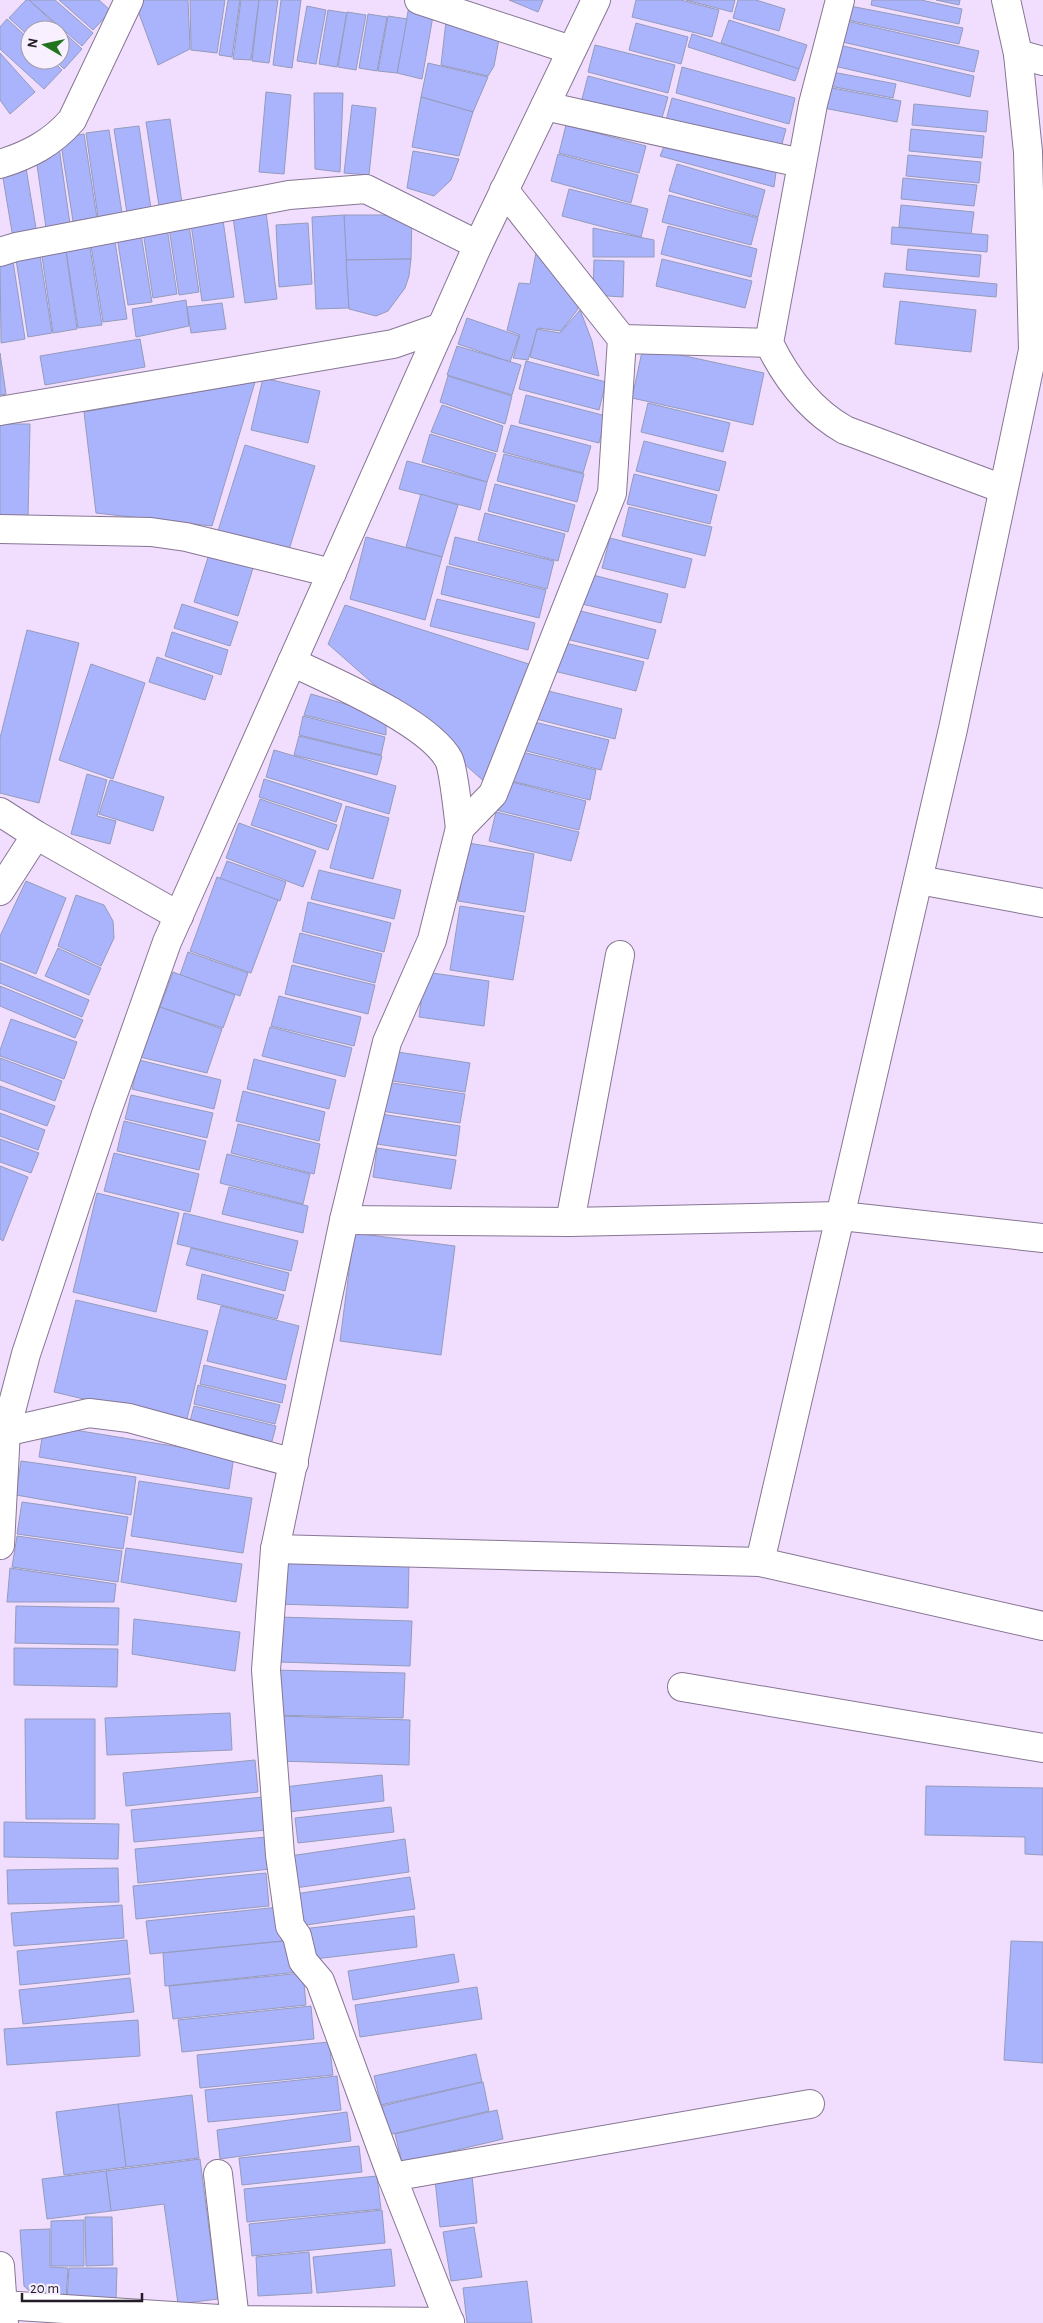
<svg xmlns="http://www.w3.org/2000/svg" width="1043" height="2323" viewBox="0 0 1043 2323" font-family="'Alegreya Sans',sans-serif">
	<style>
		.building { fill: #aab4fc; stroke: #959bbb }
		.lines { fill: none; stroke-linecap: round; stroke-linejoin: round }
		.minor-casing { stroke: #877693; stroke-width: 30 }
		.secondary-casing { stroke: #877693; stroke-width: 30 }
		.minor { stroke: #fff; stroke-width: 28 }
		.secondary { stroke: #fff; stroke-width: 28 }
	</style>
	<rect width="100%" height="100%" fill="#f1deff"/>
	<g class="building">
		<polygon points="26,0 29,0 82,49 64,69 55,60 60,60 60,30 30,30 30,37 9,18"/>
		<polygon points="29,0 55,0 93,33 82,46"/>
		<polygon points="59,0 99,0 111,11 93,30"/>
		<polygon points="134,0 188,0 190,49 158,65"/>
		<polygon points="190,0 225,0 217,53 191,50"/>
		<polygon points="228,0 240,0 232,57 219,55"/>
		<polygon points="241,0 259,0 251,60 233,59"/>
		<polygon points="259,0 278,0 269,63 252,61"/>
		<polygon points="281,0 301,0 292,68 273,65"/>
		<polygon points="509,0 543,0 538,12"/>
		<polygon points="636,0 681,0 719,10 712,37 632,17"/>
		<polygon points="686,0 735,0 732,12"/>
		<polygon points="738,0 756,0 785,9 779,31 733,18"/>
		<polygon points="872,0 921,0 962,9 959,24 871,5"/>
		<polygon points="936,0 960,0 959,5"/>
		<polygon points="845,5 963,28 959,44 843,19"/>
		<polygon points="307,6 326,10 316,64 297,61"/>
		<polygon points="409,6 434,10 422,79 397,73"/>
		<polygon points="328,10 347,13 337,67 319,64"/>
		<polygon points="347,12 366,15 356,70 338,67"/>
		<polygon points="368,14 387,17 377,71 359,68"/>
		<polygon points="388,16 407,19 397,73 378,71"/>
		<polygon points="7,19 30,40 30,60 52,60 62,70 44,89 0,49 0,27"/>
		<polygon points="729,20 807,45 799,69 721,43"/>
		<polygon points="842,20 979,51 974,72 838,41"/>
		<polygon points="446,21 499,39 494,66 488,76 441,65"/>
		<polygon points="636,23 688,37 681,64 629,50"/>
		<polygon points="692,34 799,69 795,81 688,47"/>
		<polygon points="595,45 675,65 668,93 588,72"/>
		<polygon points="839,45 974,76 970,97 834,66"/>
		<polygon points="0,53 35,92 10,114 0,100"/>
		<polygon points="428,63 488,77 473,112 421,97"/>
		<polygon points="682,67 795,98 789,124 676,93"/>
		<polygon points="827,71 896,84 893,98 824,85"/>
		<polygon points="588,76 668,97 660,125 581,103"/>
		<polygon points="822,86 901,101 897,122 818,107"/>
		<polygon points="266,92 291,95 284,174 259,172"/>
		<polygon points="314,93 343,93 340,172 315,169"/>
		<polygon points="421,97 473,112 459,156 412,147"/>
		<polygon points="672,98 786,129 779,155 665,124"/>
		<polygon points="914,104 988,111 986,132 912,125"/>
		<polygon points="352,105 376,108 369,175 344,173"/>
		<polygon points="170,119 182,203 159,206 146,122"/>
		<polygon points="566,125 646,146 639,173 559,153"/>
		<polygon points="139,126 151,209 127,213 114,129"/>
		<polygon points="911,129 984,136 982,158 909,151"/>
		<polygon points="109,130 122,213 98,217 86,133"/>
		<polygon points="84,134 97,218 73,221 60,138"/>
		<polygon points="668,137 777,165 774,187 660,156"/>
		<polygon points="59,147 71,231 47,235 35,151"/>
		<polygon points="413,151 459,159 451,180 434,196 407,188"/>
		<polygon points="558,154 638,175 631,203 551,181"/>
		<polygon points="908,155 981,162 979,183 906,176"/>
		<polygon points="25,162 37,234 13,238 1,166"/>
		<polygon points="677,164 765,190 758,217 669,191"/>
		<polygon points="903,178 977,185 974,206 901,199"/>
		<polygon points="569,189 648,209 641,237 562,216"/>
		<polygon points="669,195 758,218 751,245 662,222"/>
		<polygon points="901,205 974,212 971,234 899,227"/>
		<polygon points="266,212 277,299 245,303 233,217"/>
		<polygon points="222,213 234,297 202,301 190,217"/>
		<polygon points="344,215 412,215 411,259 346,260"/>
		<polygon points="344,215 349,308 316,309 312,217"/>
		<polygon points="188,218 199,292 179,295 168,221"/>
		<polygon points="166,221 177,294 153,298 142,225"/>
		<polygon points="308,223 312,284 279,287 276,225"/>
		<polygon points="668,226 757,249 751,277 661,254"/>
		<polygon points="892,227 988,235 987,252 891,244"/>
		<polygon points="140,228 152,302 128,305 116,231"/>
		<polygon points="593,228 654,240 654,257 593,257"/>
		<polygon points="114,235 127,319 103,322 90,239"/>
		<polygon points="89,241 102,325 78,328 65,244"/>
		<polygon points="65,245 77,329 53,333 41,249"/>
		<polygon points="39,249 52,333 28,337 15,253"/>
		<polygon points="908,249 981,255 979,277 906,270"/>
		<polygon points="536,253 577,298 578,309 561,331 538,328 528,360 513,358 520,335 507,330 519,283 530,284"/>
		<polygon points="12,255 25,339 1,343 0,257"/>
		<polygon points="411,259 409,276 405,288 388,311 376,316 349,309 346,260"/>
		<polygon points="662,259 752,281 745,308 656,286"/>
		<polygon points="594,260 624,261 623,297 593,295"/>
		<polygon points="885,273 997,284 996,297 883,287"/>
		<polygon points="186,300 189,326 136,337 132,309"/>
		<polygon points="900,301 976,310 971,352 895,344"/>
		<polygon points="222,303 226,329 191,333 187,307"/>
		<polygon points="580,310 592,341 599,376 530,357 537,329 560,333"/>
		<polygon points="467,318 519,336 510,362 458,344"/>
		<polygon points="140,339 145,367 45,385 40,356"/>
		<polygon points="457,346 521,365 512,395 447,375"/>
		<polygon points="643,347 764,373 753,425 632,398"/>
		<polygon points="0,353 6,394 0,395"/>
		<polygon points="526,361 606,382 599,410 519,389"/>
		<polygon points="448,376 512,396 505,424 440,402"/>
		<polygon points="263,378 320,391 308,443 251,430"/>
		<polygon points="255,382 212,526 96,513 84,412"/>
		<polygon points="526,395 606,416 599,443 519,423"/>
		<polygon points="648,403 730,423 723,452 641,432"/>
		<polygon points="442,405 503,426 497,452 431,432"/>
		<polygon points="0,424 30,424 28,520 0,519"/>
		<polygon points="511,425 591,446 583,473 503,452"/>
		<polygon points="430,434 496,454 487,482 422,462"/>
		<polygon points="644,441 726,462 719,491 636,471"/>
		<polygon points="245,445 315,466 287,556 217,534"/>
		<polygon points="504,454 584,474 577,502 497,481"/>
		<polygon points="407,461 487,482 480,510 399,489"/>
		<polygon points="634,474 717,495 710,524 627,504"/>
		<polygon points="495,484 575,505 568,532 488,511"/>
		<polygon points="421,494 458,505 442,557 406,547"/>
		<polygon points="629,507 712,527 705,556 622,536"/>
		<polygon points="485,513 565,534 558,561 478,540"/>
		<polygon points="366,537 442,557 425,620 350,599"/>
		<polygon points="455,537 554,561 547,589 449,564"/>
		<polygon points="610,538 692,559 685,588 602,568"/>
		<polygon points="210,551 254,565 238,616 194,602"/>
		<polygon points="447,566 546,590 539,618 441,594"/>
		<polygon points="585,573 668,594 661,623 578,603"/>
		<polygon points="437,599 535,623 528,650 430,626"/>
		<polygon points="182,604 238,622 230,646 174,628"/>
		<polygon points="345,605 535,666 487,784 328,644"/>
		<polygon points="573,609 656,630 648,659 566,639"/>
		<polygon points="27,630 79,643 39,803 0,793 0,738"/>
		<polygon points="172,632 228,650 221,675 165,656"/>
		<polygon points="561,642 644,662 636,691 554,671"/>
		<polygon points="157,657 213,676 205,700 149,682"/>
		<polygon points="91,664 145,683 113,779 59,760"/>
		<polygon points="540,689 622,709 615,739 532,718"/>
		<polygon points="311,694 386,716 386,735 304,715"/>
		<polygon points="303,716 385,737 381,755 299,735"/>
		<polygon points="526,720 609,740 601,770 519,749"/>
		<polygon points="299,736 382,756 377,775 294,755"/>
		<polygon points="274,750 396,786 389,814 266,777"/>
		<polygon points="514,750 596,770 590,800 507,780"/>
		<polygon points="87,774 107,780 97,816 116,821 110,844 71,834"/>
		<polygon points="264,779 342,804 336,822 259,797"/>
		<polygon points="110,780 164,797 153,831 99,814"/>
		<polygon points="504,780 586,801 579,830 496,810"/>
		<polygon points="260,799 337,825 328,850 251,825"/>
		<polygon points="346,806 389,818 373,879 330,868"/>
		<polygon points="496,812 579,832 571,861 489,841"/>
		<polygon points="239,823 316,851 303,887 226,858"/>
		<polygon points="468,843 534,854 525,912 458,901"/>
		<polygon points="227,861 286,882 280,901 220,879"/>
		<polygon points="319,870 401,890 394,919 311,899"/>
		<polygon points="217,877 278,900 251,973 190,951"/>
		<polygon points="26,881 66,898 36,974 0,960 0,936"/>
		<polygon points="76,895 104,905 113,921 114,938 101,966 58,946"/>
		<polygon points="308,902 391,923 384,952 302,931"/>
		<polygon points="460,906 524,916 513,980 450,970"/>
		<polygon points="300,933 382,954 375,983 293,962"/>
		<polygon points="58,948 101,968 89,995 45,976"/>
		<polygon points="188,952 248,973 240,996 180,975"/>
		<polygon points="0,963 89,1000 82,1017 0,983"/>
		<polygon points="292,965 375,985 368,1014 285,994"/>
		<polygon points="173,972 235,995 223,1028 160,1007"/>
		<polygon points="425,972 489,981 484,1026 419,1017"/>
		<polygon points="0,986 83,1020 75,1038 0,1006"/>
		<polygon points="279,996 361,1017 354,1046 271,1026"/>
		<polygon points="160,1007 222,1029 207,1073 140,1057"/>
		<polygon points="11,1019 77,1042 64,1079 0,1056 0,1050"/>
		<polygon points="270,1027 352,1048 345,1077 262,1056"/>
		<polygon points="391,1051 470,1063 465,1092 386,1080"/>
		<polygon points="0,1058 62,1081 55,1101 0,1080"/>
		<polygon points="254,1059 336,1080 329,1109 247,1089"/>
		<polygon points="139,1060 221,1080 214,1109 132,1089"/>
		<polygon points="386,1082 465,1094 460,1123 381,1111"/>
		<polygon points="0,1086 55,1106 47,1126 0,1109"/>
		<polygon points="243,1091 325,1112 319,1141 236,1121"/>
		<polygon points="131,1095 213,1113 207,1138 125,1119"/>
		<polygon points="0,1113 45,1130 38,1150 0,1136"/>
		<polygon points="381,1114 460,1126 456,1156 377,1144"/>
		<polygon points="124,1121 206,1141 199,1170 117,1151"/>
		<polygon points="238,1124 320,1144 314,1174 231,1153"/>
		<polygon points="0,1139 39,1153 31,1173 0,1162"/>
		<polygon points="377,1148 456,1160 451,1189 373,1177"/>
		<polygon points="114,1153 199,1174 190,1212 104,1191"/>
		<polygon points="227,1154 310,1174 303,1204 220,1183"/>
		<polygon points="0,1166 28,1177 3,1241 0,1239"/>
		<polygon points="229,1187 308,1206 303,1233 222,1214"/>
		<polygon points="97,1193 179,1213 156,1312 73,1292"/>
		<polygon points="184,1213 298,1241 291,1271 177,1244"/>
		<polygon points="354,1233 455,1246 441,1355 340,1341"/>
		<polygon points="191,1248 289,1273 285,1291 186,1265"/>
		<polygon points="202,1274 284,1295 277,1319 197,1299"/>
		<polygon points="76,1300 208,1331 186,1423 54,1392"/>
		<polygon points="221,1306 299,1326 286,1380 207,1361"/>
		<polygon points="204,1365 286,1385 282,1403 200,1384"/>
		<polygon points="198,1385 280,1405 275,1424 194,1404"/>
		<polygon points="194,1406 276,1426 271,1445 189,1425"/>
		<polygon points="44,1425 234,1456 229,1489 39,1457"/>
		<polygon points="21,1461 136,1477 131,1515 16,1495"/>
		<polygon points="139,1481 252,1498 243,1553 131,1536"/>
		<polygon points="22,1502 128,1517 123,1549 17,1534"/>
		<polygon points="17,1536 122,1551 118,1582 12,1567"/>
		<polygon points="126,1548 242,1564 236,1602 121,1582"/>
		<polygon points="277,1559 409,1563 408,1608 276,1604"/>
		<polygon points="10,1568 116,1584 114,1602 7,1602"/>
		<polygon points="16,1606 119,1608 118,1645 15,1643"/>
		<polygon points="279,1617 412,1621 410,1666 278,1662"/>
		<polygon points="134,1619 240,1632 235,1671 132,1654"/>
		<polygon points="14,1648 118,1649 117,1687 14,1685"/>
		<polygon points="272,1670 405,1673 403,1718 271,1715"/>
		<polygon points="230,1713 232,1750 107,1755 105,1718"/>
		<polygon points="278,1716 410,1720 409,1765 277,1761"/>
		<polygon points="25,1719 95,1719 95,1819 26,1819"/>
		<polygon points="255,1760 258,1792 126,1806 123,1773"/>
		<polygon points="382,1775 384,1801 288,1812 285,1787"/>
		<polygon points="926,1786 1043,1788 1043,1855 1025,1854 1025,1837 925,1835"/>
		<polygon points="264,1797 267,1830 134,1842 131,1810"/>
		<polygon points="391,1807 394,1832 298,1843 295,1818"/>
		<polygon points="4,1822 119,1824 118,1859 4,1857"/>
		<polygon points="267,1837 271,1869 138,1883 135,1849"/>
		<polygon points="405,1839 409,1872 288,1889 283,1857"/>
		<polygon points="118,1868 119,1902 8,1904 7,1870"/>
		<polygon points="266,1873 269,1906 136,1919 133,1886"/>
		<polygon points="410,1877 415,1909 293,1927 288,1895"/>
		<polygon points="122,1905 124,1938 14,1946 11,1913"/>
		<polygon points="279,1907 282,1941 150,1954 146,1921"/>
		<polygon points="414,1916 417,1947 306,1960 302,1929"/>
		<polygon points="127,1940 130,1974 20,1985 17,1951"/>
		<polygon points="295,1940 298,1972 165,1986 163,1953"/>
		<polygon points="1011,1941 1043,1942 1043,2063 1004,2060"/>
		<polygon points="454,1954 459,1982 353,2000 348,1971"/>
		<polygon points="303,1973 306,2005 173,2019 169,1986"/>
		<polygon points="130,1978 134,2012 23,2024 19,1990"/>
		<polygon points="477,1987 482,2019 360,2037 355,2005"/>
		<polygon points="311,2006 314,2039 182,2052 178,2020"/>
		<polygon points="138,2020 140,2056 7,2065 4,2029"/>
		<polygon points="329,2042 333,2075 200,2088 197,2055"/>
		<polygon points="476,2054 482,2082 381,2105 374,2076"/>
		<polygon points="337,2076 341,2110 208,2122 205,2090"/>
		<polygon points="483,2082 489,2111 388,2135 382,2106"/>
		<polygon points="192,2095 199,2158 126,2167 118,2104"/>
		<polygon points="118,2104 126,2167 64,2175 56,2112"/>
		<polygon points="497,2110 503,2139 402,2163 395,2134"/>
		<polygon points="347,2112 351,2141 220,2159 217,2130"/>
		<polygon points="359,2146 362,2172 242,2185 239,2158"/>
		<polygon points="200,2159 218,2299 178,2304 164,2204 111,2211 106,2171"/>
		<polygon points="106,2171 111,2211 47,2219 42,2179"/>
		<polygon points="377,2176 381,2209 247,2222 244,2189"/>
		<polygon points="472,2176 477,2223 440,2227 435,2180"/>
		<polygon points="382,2210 385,2243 252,2256 249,2224"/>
		<polygon points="85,2217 112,2217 113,2265 86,2266"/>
		<polygon points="84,2220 84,2266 51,2266 51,2221"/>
		<polygon points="474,2227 482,2277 451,2281 443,2232"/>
		<polygon points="50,2229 50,2267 68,2268 66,2300 36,2297 24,2286 20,2230"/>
		<polygon points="391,2249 395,2286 317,2293 313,2257"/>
		<polygon points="309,2252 312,2293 258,2296 256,2257"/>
		<polygon points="69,2268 117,2268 116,2301 67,2300"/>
		<polygon points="527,2281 532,2323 467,2323 463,2288"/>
	</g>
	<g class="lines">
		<g class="minor-casing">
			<g id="minor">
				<polyline points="419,0 571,50"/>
				<path d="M840 0 813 104 769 343C787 380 810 410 845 430L1003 489"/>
				<polyline points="1006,0 1018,54 1028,152 1033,350 1043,354"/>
				<polyline points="1018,54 1043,61"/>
				<polyline points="545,106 801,163"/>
				<path d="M0 164C29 155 52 143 72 120L129 0"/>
				<polyline points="0,252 16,247 289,195 366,189 478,245"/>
				<polyline points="622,339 769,343"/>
				<polyline points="0,411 393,344 442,327"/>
				<polyline points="0,529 151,532 186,537 332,573"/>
				<path d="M292 662C331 681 429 722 449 760 454 771 458 814 460 828"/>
				<polyline points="0,812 36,835 179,916"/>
				<polyline points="919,880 1043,903"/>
				<polyline points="0,891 36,835"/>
				<polyline points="344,1220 570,1222 841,1216 1043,1238"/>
				<polyline points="570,1222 620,955"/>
				<polyline points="0,1433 89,1413 129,1418 294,1463"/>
				<polyline points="275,1549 760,1562 1043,1626"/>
				<polyline points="760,1562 953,729 1033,350"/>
				<polyline points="682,1687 1043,1748"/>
				<polyline points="218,2174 235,2320"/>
				<polyline points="392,2177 810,2104"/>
				<polyline points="2,2305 235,2320 450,2322"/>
				<polyline points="450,2323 392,2177 320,1981 303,1961 297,1936 290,1926 280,1855 266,1670 275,1549 344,1220 387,1042 432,940 460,828 493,794 612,493 622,339 504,190"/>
			</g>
		</g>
		<g class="secondary-casing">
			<g id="secondary">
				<polyline points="0,1545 6,1430 26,1354 106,1114 167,942 478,245 596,0"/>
				<polyline points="0,2266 4,2323"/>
			</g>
		</g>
		<use href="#minor" class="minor"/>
		<use href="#secondary" class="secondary"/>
	</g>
	<g transform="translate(45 45) rotate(279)"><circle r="24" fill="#f8f0fe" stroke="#a39ca9"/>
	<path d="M0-4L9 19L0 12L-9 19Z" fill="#21731c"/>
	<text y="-8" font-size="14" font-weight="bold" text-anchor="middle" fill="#241d29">N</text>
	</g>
	<path d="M22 2293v8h120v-8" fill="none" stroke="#241d29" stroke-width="2.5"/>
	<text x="30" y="2293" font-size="15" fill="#241d29" stroke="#f8f0fe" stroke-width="4" paint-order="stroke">20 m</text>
</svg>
